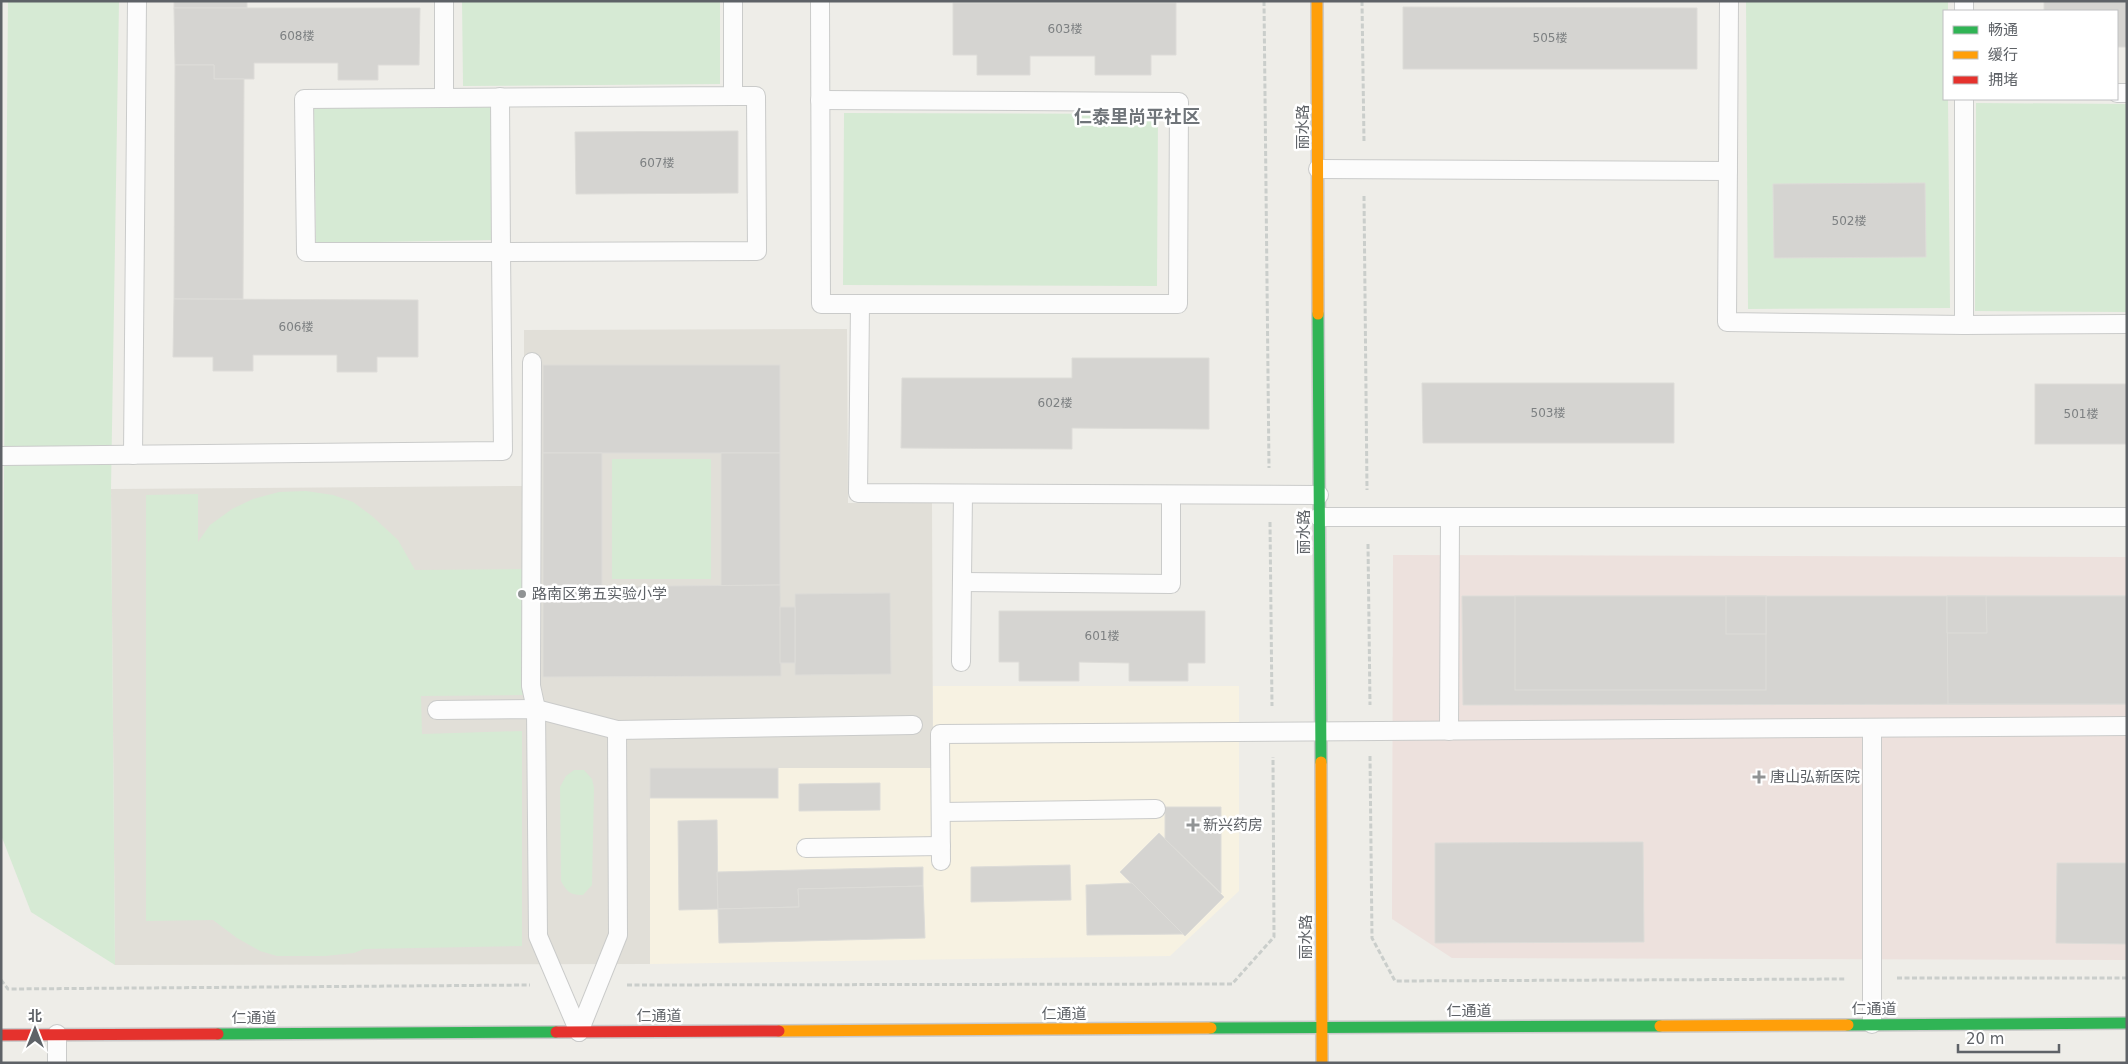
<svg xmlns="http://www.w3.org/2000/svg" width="2128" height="1064" viewBox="0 0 2128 1064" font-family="'DejaVu Sans','Noto Sans SC',sans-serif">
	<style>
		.commercial { fill: #f7f2e2 }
		.education { fill: #e1dfd8 }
		.medical { fill: #ede1dd }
		.green { fill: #d6ead4 }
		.building { fill: #d5d4d1; stroke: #dddcd8 }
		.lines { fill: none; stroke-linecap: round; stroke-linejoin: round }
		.lane-casing { stroke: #cacbca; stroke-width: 20 }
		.fast-casing { stroke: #c9c9c9; stroke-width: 14 }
		.slow-casing { stroke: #c9c9c9; stroke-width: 14 }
		.jam-casing { stroke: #c9c9c9; stroke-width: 14 }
		.path { stroke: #cacecb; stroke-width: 3; stroke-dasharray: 5 2.5; stroke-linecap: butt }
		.lane { stroke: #fcfcfc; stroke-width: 18 }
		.fast { stroke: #30b455; stroke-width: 11 }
		.slow { stroke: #ff9f0a; stroke-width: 11 }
		.jam { stroke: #e5322d; stroke-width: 11 }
		.poi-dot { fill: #909394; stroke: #fff; stroke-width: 2 }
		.labels { text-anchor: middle; stroke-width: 5; stroke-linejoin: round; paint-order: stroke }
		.number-label { font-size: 12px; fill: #7d8082 }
		.street-label { font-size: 15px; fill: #5e6267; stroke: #fff }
		.poi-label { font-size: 15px; fill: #5e6267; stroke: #fff; text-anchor: start }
		.quarter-label { font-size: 18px; font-weight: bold; fill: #6f7479; stroke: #fff }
	</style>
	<rect width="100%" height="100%" fill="#eeede8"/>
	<polygon class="commercial" points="933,686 1239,686 1239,891 1170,956 650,964 650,768 933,767"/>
	<polygon class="education" points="847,329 848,503 932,503 933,768 650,768 650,964 115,965 111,489 524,486 524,330"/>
	<polygon class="medical" points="1393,555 2127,557 2127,960 1452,958 1392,919"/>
	<g class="green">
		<polygon points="8,1 119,1 111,489 115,965 31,912 1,835"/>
		<polygon points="462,1 720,1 720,84 463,86"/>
		<polygon points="1746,1 1948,1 1948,11 1944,11 1944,99 1948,99 1950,308 1748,309"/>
		<polygon points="1976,103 2127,104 2127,312 1975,311"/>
		<polygon points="492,105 494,240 316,243 314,108"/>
		<polygon points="844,113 1158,114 1157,286 843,285"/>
		<rect x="612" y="459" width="99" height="120"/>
		<polygon points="306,491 333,495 353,502 372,516 398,540 415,570 525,569 523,695 421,696 422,734 522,731 522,946 364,949 354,953 325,956 277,956 260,951 237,938 213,920 146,921 146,495 198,494 198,542 210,525 232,509 253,499 279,492"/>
		<path d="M574 770H584L592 779 594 788 592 885 583 895C570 895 567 892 561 881L560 787 566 776Z"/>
	</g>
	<g class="building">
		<rect x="174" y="1" width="73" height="7"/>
		<polygon points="2044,1 2127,1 2127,47 2117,47 2117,11 2044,11"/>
		<polygon points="953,3 1176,3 1176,55 1151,55 1151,75 1095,75 1095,56 1030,56 1030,75 977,75 977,55 953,55"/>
		<polygon points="1403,7 1697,8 1697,69 1403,69"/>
		<polygon points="174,8 420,8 419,65 378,65 378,80 338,80 338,63 254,63 254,79 214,79 214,65 175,65"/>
		<polygon points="175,65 214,65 214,79 244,79 243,299 174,299"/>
		<polygon points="738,131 738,193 576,194 575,132"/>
		<polygon points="1925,183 1926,257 1774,258 1773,184"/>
		<polygon points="174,299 418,300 418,357 377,357 377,372 337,372 337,355 253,355 253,371 213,371 213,357 173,357"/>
		<polygon points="1072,358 1209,358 1209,429 1072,428 1072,449 901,448 902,378 1072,378"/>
		<rect x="543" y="365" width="237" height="88"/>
		<polygon points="1422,383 1674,383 1674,443 1423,443"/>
		<rect x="2035" y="384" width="92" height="60"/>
		<polygon points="543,453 602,453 602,586 543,587"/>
		<polygon points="721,453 780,453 780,585 721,586"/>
		<polygon points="780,585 781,676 543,677 543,587"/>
		<polygon points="890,593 891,674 795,675 795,594"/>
		<polygon points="1462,596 2127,596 2127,704 1463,705"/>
		<rect x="1515" y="596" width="251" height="94"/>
		<rect x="1726" y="596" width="40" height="38"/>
		<polygon points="1947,596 2127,596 2127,704 1948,704"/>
		<polygon points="1947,596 1986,596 1987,633 1947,633"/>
		<rect x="780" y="607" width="15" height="56"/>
		<polygon points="999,611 1205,611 1205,663 1188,663 1188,681 1129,681 1129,663 1079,662 1079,681 1019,681 1019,662 999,662"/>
		<rect x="650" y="768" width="128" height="30"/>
		<polygon points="880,783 880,810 799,811 799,784"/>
		<polygon points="1165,807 1221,807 1221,893 1165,839"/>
		<polygon points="717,820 718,909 679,910 678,821"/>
		<polygon points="1159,833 1224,897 1185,936 1120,872"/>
		<polygon points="1643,842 1644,942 1435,943 1435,843"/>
		<polygon points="2057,863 2127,863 2127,944 2056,943"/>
		<polygon points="1070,865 1071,900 971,902 971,867"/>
		<polygon points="923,867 923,886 798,889 799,907 718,909 717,872"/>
		<polygon points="1132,883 1183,934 1087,935 1086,885"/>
		<polygon points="923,886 925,938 719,943 718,909 799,907 798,889"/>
	</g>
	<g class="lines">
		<g class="lane-casing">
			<g id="lane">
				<polyline points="444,1 444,98 733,96 733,1"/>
				<polyline points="820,1 821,304 860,304 858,493 1319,495"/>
				<polyline points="1729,1 1727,322 1964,325 1964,99"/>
				<polyline points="1964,1 1964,11"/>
				<polyline points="2117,93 2127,93"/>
				<polyline points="444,98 304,99 306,252 501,252 500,97"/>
				<polyline points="820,100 1179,102 1178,304 860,304"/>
				<polyline points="1318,169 1728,171"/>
				<polyline points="1964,325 2127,324"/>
				<polyline points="532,362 531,686 536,709 538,936 579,1032"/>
				<polyline points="133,455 137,1"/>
				<polyline points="1,456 503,451 501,252 757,251 756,96 733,96"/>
				<polyline points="1319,517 2127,517"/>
				<polyline points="962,582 1171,584 1171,495"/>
				<polyline points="961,662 963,494"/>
				<polyline points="437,710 536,709 617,730 913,725"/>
				<polyline points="1449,731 1450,517"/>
				<polyline points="941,812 1156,809"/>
				<polyline points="806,848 941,846"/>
				<polyline points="941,861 940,734 2127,726"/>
				<polyline points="1872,1024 1872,729"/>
				<polyline points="579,1032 618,935 617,730"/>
				<polyline points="57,1034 57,1063"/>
			</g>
		</g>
		<g class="fast-casing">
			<g id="fast">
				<polyline points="1318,314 1321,762"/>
				<polyline points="1848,1025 2127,1023"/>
				<polyline points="1211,1028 1660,1026"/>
				<polyline points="218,1034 556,1032"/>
			</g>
		</g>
		<g class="slow-casing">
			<g id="slow">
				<polyline points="1317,1 1318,314"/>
				<polyline points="1321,762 1322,1063"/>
				<polyline points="1660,1026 1848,1025"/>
				<polyline points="779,1031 1211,1028"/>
			</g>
		</g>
		<g class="jam-casing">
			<g id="jam">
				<polyline points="556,1032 779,1031"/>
				<polyline points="1,1035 218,1034"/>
			</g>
		</g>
		<g class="path">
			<polyline points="1264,1 1269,468"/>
			<polyline points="1362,1 1364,142"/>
			<polyline points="1364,196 1367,490"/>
			<polyline points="1270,522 1272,706"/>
			<polyline points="1368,544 1370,705"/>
			<polyline points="1370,756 1372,938 1395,981 1846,979"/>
			<polyline points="1897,978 2127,978"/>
			<polyline points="1,980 8,989 530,985"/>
			<polyline points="627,985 1232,984 1274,937 1273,757"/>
		</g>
		<use href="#lane" class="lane"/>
		<use href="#fast" class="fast"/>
		<use href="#slow" class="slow"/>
		<use href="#jam" class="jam"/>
	</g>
	<g class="poi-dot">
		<circle cx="522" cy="594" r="5"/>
		<path d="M1756.5 769.5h5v5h5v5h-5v5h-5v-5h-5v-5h5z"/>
		<path d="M1190.5 817.5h5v5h5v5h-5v5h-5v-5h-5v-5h5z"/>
	</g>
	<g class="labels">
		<g class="number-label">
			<text x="1065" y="33">603楼</text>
			<text x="297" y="40">608楼</text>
			<text x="1550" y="42">505楼</text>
			<text x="657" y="167">607楼</text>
			<text x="1849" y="225">502楼</text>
			<text x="296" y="331">606楼</text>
			<text x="1055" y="407">602楼</text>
			<text x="1548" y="417">503楼</text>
			<text x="2081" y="418">501楼</text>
			<text x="1102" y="640">601楼</text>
		</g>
		<g class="street-label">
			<text transform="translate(1303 127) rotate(-90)" y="5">丽水路</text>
			<text transform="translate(1304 532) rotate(-90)" y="5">丽水路</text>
			<text transform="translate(1306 937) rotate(-90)" y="5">丽水路</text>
			<text x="1874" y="1014">仁通道</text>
			<text x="1469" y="1016">仁通道</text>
			<text x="1064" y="1019">仁通道</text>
			<text x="659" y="1021">仁通道</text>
			<text x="254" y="1023">仁通道</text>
		</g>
		<g class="poi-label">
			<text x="532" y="599">路南区第五实验小学</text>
			<text x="1770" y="782">唐山弘新医院</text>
			<text x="1203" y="830">新兴药房</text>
		</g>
		<g class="quarter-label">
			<text x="1137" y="123">仁泰里尚平社区</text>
		</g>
	</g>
	<rect width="2128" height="1064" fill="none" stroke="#5e6267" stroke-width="5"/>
	<rect x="1943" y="10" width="175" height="90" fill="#ffffff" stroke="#bfc0c2"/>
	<rect x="1953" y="26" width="25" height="8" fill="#30b455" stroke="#bfc0c2"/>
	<text x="1988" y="35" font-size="15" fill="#5e6267">畅通</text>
	<rect x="1953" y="51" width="25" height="8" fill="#ff9f0a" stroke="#bfc0c2"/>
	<text x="1988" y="60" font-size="15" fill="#5e6267">缓行</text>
	<rect x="1953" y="76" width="25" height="8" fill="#e5322d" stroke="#bfc0c2"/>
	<text x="1988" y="85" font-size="15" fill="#5e6267">拥堵</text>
	<g transform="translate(35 1029)" stroke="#ffffff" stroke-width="4" paint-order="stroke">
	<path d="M0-4L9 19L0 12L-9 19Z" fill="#5e6267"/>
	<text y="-8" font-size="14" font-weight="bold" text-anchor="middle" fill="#5e6267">北</text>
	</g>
	<path d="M1958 1044v8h101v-8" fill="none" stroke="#5e6267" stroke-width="2.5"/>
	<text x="1966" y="1044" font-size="15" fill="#5e6267" stroke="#ffffff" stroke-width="4" paint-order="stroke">20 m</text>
</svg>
